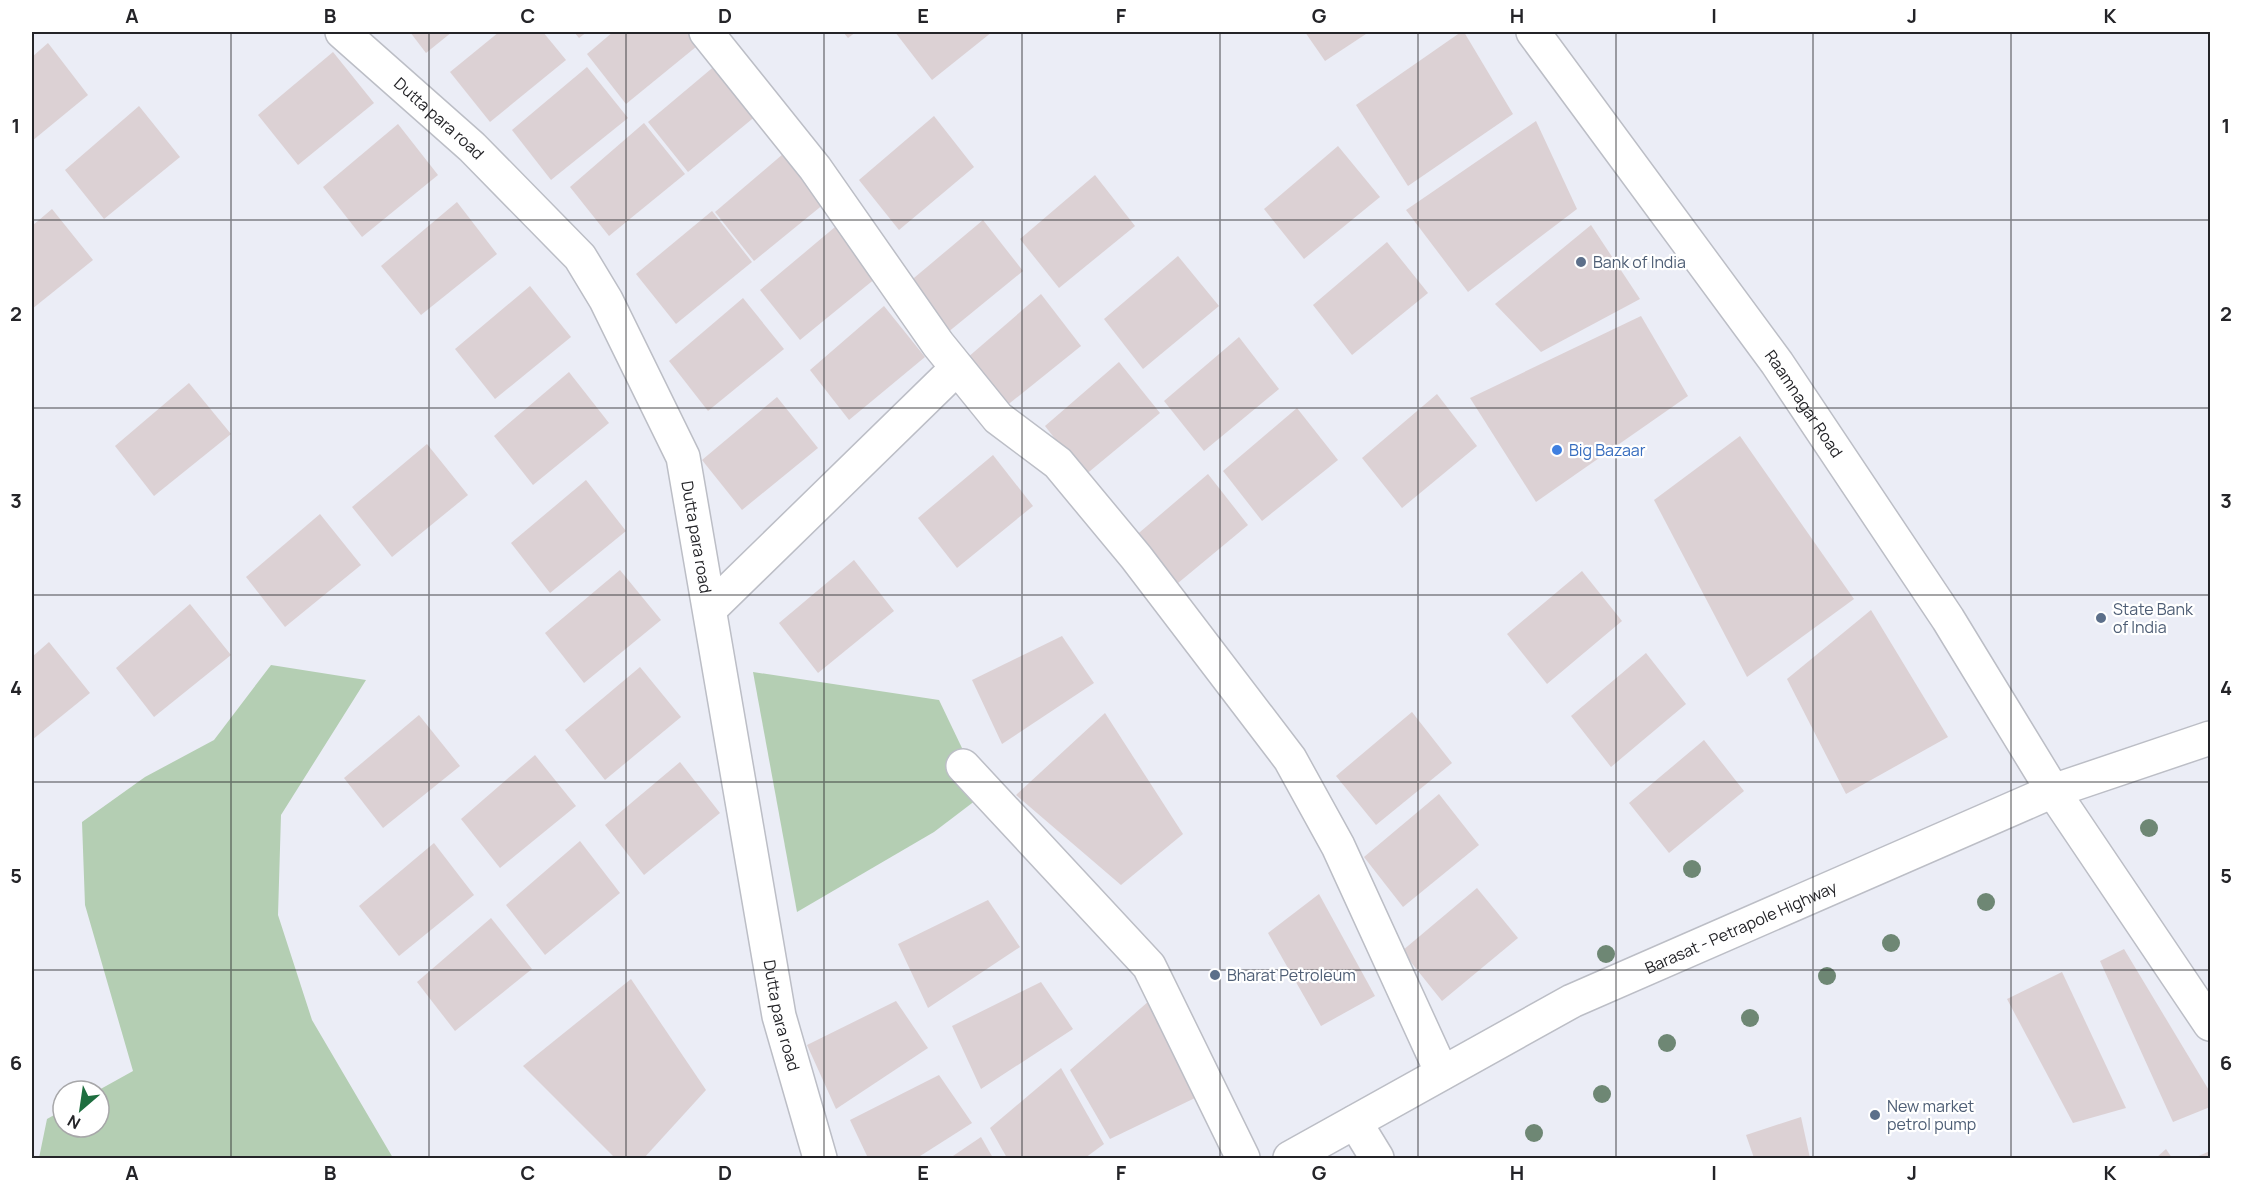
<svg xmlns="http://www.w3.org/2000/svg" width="2242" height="1190" viewBox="0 0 2242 1190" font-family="Manrope,sans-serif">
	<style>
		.green { fill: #b4ceb3 }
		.building { fill: #dcd1d4 }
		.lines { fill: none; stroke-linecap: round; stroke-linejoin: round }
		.minor-casing { stroke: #bcbec6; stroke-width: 36 }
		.highway-casing { stroke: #bcbec6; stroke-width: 36 }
		.minor { stroke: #fff; stroke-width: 33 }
		.highway { stroke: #fff; stroke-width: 33 }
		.tree { fill: #6e8774 }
		.grid { fill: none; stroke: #242428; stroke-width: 1.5; stroke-opacity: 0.55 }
		.service-dot { fill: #5c6f8a; stroke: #fff; stroke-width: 2 }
		.shop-dot { fill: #3f7fe0; stroke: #fff; stroke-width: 2 }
		.labels { text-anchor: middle; stroke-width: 4.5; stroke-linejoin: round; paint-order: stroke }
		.street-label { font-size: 16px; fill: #242428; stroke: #fff }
		.service-label { font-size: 16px; fill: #4e5e75; stroke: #fff; text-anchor: start }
		.shop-label { font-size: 16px; fill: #366cbe; stroke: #fff; text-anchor: start }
		.neatline { fill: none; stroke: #242428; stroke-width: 2 }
		.grid-label { font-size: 20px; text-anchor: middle; font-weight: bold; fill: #242428 }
	</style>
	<rect width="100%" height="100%" fill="#ebedf6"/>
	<g class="green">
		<polygon points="271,665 366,680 281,815 278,915 312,1020 393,1158 39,1158 47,1119 63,1110 63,1127 99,1127 99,1091 97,1091 133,1071 85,905 82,822 145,777 214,740"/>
		<polygon points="753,672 939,700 984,794 934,832 797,912"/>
	</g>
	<g class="building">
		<polygon points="410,32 452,32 426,53"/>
		<polygon points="499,32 543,32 566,60 490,122 450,72"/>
		<polygon points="574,32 587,32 579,38"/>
		<polygon points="613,32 694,32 702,42 626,104 587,54"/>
		<polygon points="843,32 856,32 848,38"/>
		<polygon points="895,32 992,32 932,80"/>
		<polygon points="1305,32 1369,32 1325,61"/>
		<polygon points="1461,32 1464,32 1513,114 1408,186 1356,105"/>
		<polygon points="48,43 88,95 32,141 32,57"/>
		<polygon points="333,52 374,103 298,165 258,115"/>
		<polygon points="723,59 763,110 688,172 648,122"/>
		<polygon points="587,67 628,118 551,180 512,130"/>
		<polygon points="139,106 180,157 104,219 65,170"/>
		<polygon points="934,116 974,167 899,230 859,180"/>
		<polygon points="1536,121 1577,209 1468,292 1406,210"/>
		<polygon points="644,123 685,174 609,236 570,187"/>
		<polygon points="398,124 438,175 362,237 323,187"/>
		<polygon points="1338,146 1380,197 1304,259 1264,209"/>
		<polygon points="790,148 830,199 754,261 715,212"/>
		<polygon points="1095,175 1135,226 1059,288 1020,239"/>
		<polygon points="457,202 497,254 421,315 381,266"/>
		<polygon points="52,209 93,260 32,309 32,226"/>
		<polygon points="712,211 752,262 676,324 636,274"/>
		<polygon points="983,220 1023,271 947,333 908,283"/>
		<polygon points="1591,225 1640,299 1541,352 1495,304"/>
		<polygon points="835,227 876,278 800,340 760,290"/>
		<polygon points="1387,242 1428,293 1352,355 1313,305"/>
		<polygon points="1178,256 1219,306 1143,369 1104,319"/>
		<polygon points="530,286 571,337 495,399 455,349"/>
		<polygon points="1041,294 1081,346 1005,407 967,358"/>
		<polygon points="743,298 784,349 708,411 669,361"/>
		<polygon points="884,306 925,357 849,420 810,370"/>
		<polygon points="1641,316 1688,396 1536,502 1470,398"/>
		<polygon points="1239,337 1279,389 1204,451 1164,401"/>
		<polygon points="1119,362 1160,413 1084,476 1045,426"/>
		<polygon points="569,372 609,423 533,485 494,436"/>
		<polygon points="189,383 231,434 154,496 115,446"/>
		<polygon points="1437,394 1477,446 1402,508 1362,458"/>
		<polygon points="777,397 818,448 742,510 702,460"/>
		<polygon points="1297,408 1338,460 1262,521 1223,471"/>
		<polygon points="1740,436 1854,599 1747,677 1654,500"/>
		<polygon points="427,444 468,495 392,557 352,507"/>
		<polygon points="993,455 1033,506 957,568 918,518"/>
		<polygon points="1208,474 1248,525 1172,588 1133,538"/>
		<polygon points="586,480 626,531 550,593 511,543"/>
		<polygon points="320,514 361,565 285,627 246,577"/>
		<polygon points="854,560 894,611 818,673 779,623"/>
		<polygon points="620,570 661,620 584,683 545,633"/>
		<polygon points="1582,571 1622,621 1547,684 1507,634"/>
		<polygon points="190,604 231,655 154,717 116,668"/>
		<polygon points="1871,610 1948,737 1846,794 1787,679"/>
		<polygon points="1062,636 1094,683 1002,744 972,680"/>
		<polygon points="49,642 90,693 32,740 32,657"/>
		<polygon points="1646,653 1686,704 1611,767 1571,716"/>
		<polygon points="640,667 681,717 605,780 565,730"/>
		<polygon points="1412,712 1452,763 1376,825 1336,776"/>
		<polygon points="1105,713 1183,834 1121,885 1016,795"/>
		<polygon points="419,715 460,766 383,828 344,778"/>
		<polygon points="1704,740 1744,791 1669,853 1629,803"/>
		<polygon points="535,755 576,806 500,868 461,819"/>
		<polygon points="680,762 720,813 644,875 605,825"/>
		<polygon points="1439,794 1479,845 1403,907 1364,857"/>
		<polygon points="580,841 620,893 545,955 506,905"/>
		<polygon points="434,843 474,895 399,956 359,906"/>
		<polygon points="1477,888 1518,938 1442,1001 1402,951"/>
		<polygon points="1319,894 1375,996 1321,1026 1268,933"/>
		<polygon points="988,900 1020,947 928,1008 898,944"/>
		<polygon points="491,918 532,969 455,1031 417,982"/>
		<polygon points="2124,949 2210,1092 2210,1107 2173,1122 2100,961"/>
		<polygon points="2062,972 2126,1108 2073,1123 2007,999"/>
		<polygon points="631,979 706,1090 644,1158 615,1158 523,1066"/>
		<polygon points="1041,982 1073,1029 981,1089 952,1026"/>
		<polygon points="896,1001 928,1048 836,1109 807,1045"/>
		<polygon points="1149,1001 1195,1098 1110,1139 1070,1070"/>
		<polygon points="1061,1068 1104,1144 1085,1158 1007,1158 990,1128"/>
		<polygon points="939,1075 972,1123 917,1158 868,1158 850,1120"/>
		<polygon points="1801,1117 1810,1158 1754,1158 1746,1135"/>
		<polygon points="981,1137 993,1158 950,1158"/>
		<polygon points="2166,1149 2172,1158 2156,1158"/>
		<polygon points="2210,1151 2210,1158 2194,1158"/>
	</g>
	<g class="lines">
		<g class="minor-casing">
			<g id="minor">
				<path id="s1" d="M342 32 472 147 580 257 606 300 683 457 779 1016 820 1158"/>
				<polyline points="706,32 815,168 938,344 998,418 1058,463 1136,557 1290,759 1338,846 1442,1073"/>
				<polyline points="710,609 957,368"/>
				<polyline points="963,766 1149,966 1243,1158"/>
				<polyline points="2053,791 2210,1024"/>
				<polyline points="1355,1122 1377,1158"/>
			</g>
		</g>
		<g class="highway-casing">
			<g id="highway">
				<path id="s2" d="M1533 32 1777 363 1948 619 2053 791"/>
				<path id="s3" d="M1290 1158 1572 1001 2053 791 2210 738"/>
			</g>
		</g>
		<use href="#minor" class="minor"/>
		<use href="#highway" class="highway"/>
	</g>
	<g class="tree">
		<circle cx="2149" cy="828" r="9"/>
		<circle cx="1692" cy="869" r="9"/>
		<circle cx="1986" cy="902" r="9"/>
		<circle cx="1891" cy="943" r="9"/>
		<circle cx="1606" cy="954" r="9"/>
		<circle cx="1827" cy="976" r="9"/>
		<circle cx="1750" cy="1018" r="9"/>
		<circle cx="1667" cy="1043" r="9"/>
		<circle cx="1602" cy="1094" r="9"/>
		<circle cx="1534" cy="1133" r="9"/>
	</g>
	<path class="grid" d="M231 32V1158M429 32V1158M626 32V1158M824 32V1158M1022 32V1158M1220 32V1158M1418 32V1158M1616 32V1158M1813 32V1158M2011 32V1158M32 220H2210M32 408H2210M32 595H2210M32 782H2210M32 970H2210"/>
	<g class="service-dot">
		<circle cx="1581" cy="262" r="6"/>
		<circle cx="2101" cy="618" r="6"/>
		<circle cx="1215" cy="975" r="6"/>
		<circle cx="1875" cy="1115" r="6"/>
	</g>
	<circle class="shop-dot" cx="1557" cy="450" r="6"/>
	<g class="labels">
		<g class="street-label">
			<text dy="6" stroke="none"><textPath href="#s1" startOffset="130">Dutta para road</textPath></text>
			<text dy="6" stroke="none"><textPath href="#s2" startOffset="460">Raamnagar Road</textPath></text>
			<text dy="6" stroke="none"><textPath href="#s1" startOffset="634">Dutta para road</textPath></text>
			<text dy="6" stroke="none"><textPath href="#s3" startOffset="507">Barasat - Petrapole Highway</textPath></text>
			<text dy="6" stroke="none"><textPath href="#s1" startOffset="1120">Dutta para road</textPath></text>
		</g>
		<g class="service-label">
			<text x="1593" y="268">Bank of India</text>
			<text x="2113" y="615">State Bank<tspan x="2113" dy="18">of India</tspan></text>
			<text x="1227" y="981">Bharat Petroleum</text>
			<text x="1887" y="1112">New market<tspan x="1887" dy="18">petrol pump</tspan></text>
		</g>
		<g class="shop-label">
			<text x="1569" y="456">Big Bazaar</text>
		</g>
	</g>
	<rect width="2242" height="1190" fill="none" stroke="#ffffff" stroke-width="66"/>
	<g transform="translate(81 1109) rotate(209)"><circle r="28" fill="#ffffff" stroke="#a7a7a9" stroke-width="1.5"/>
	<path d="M0-4.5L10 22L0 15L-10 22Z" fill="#1e6e3f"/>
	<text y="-9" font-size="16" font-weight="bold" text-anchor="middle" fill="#242428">N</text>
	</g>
	<rect x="33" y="33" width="2176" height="1124" class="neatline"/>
	<g class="grid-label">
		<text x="132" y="23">A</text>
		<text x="330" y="23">B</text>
		<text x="528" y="23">C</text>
		<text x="725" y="23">D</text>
		<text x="923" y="23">E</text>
		<text x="1121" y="23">F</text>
		<text x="1319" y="23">G</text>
		<text x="1517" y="23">H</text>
		<text x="1714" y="23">I</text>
		<text x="1912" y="23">J</text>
		<text x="2110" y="23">K</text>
		<text x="16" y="133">1</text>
		<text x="2226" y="133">1</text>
		<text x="16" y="321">2</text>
		<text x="2226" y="321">2</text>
		<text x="16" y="508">3</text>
		<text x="2226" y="508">3</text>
		<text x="16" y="695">4</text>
		<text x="2226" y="695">4</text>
		<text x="16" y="883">5</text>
		<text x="2226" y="883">5</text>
		<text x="16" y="1070">6</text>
		<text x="2226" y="1070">6</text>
		<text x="132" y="1180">A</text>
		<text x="330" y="1180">B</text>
		<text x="528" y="1180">C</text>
		<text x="725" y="1180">D</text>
		<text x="923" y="1180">E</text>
		<text x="1121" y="1180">F</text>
		<text x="1319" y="1180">G</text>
		<text x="1517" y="1180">H</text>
		<text x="1714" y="1180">I</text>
		<text x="1912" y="1180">J</text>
		<text x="2110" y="1180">K</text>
	</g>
</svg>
